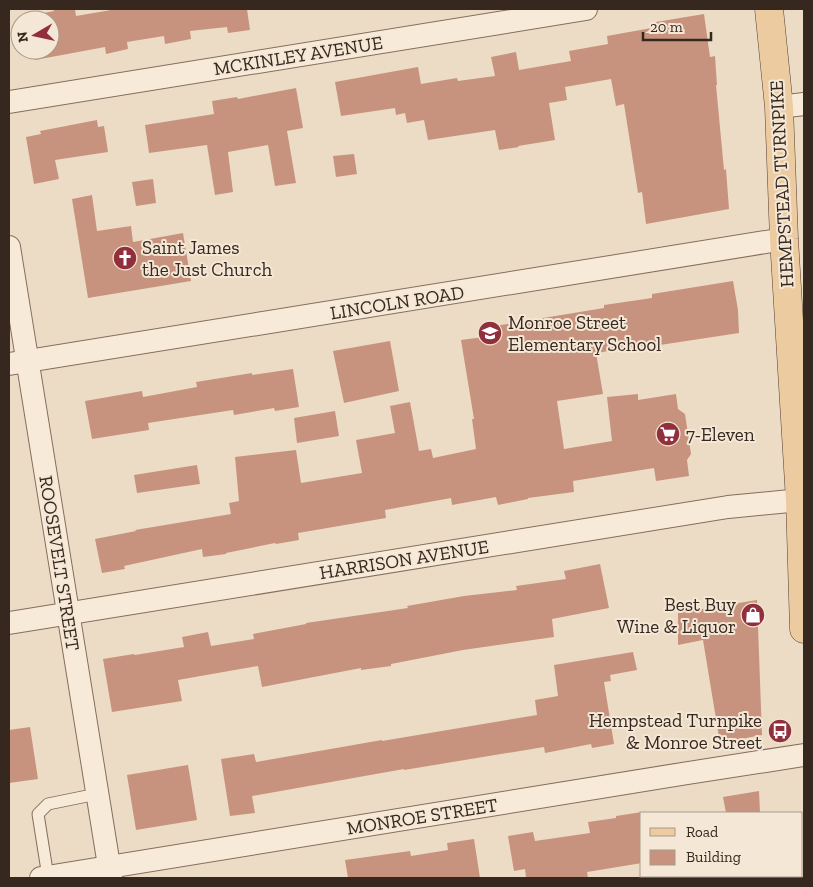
<svg xmlns="http://www.w3.org/2000/svg" width="813" height="887" viewBox="0 0 813 887" font-family="'Zilla Slab',serif">
	<style>
		.building { fill: #c8937e }
		.lines { fill: none; stroke-linecap: round; stroke-linejoin: round }
		.service-casing { stroke: #866d5c; stroke-width: 13 }
		.minor-casing { stroke: #866d5c; stroke-width: 24 }
		.primary-casing { stroke: #553d30; stroke-width: 29 }
		.service { stroke: #f7ead9; stroke-width: 11 }
		.minor { stroke: #f7ead9; stroke-width: 22 }
		.primary { stroke: #edcba0; stroke-width: 28 }
		.labels { text-anchor: middle; stroke-width: 4; stroke-linejoin: round; paint-order: stroke }
		.street-label { font-size: 19px; fill: #37281f; stroke: #f4e7d5 }
		.poi-label { font-size: 19px; fill: #37281f; stroke: #f4e7d5; text-anchor: start }
	</style>
	<rect width="100%" height="100%" fill="#ecdcc6"/>
	<g class="building">
		<polygon points="53,9 75,9 76,16 117,9 247,9 250,30 228,33 227,27 190,31 191,39 165,44 164,36 127,42 128,49 106,54 105,47 35,60 33,50 50,50 50,20 28,20 28,16 54,11"/>
		<polygon points="704,14 710,57 715,56 717,85 716,85 724,170 726,169 729,209 646,224 642,192 638,193 624,104 616,106 611,79 565,87 567,100 549,103 555,140 518,146 519,147 499,150 495,130 428,140 424,120 407,123 405,113 396,115 395,108 341,116 335,82 418,67 421,84 457,78 458,81 495,76 491,57 516,52 519,70 571,61 569,51 608,44 607,36 657,27 656,22"/>
		<polygon points="296,88 303,128 287,131 296,183 275,186 268,145 228,152 233,192 215,195 207,145 149,153 145,125 214,114 212,101 237,97 238,99"/>
		<polygon points="97,120 98,127 104,126 108,152 55,160 59,179 34,184 26,137 41,134 40,131"/>
		<polygon points="354,154 357,174 336,177 333,156"/>
		<polygon points="153,179 156,203 136,206 132,182"/>
		<polygon points="92,195 97,231 131,226 133,242 183,233 191,281 88,298 72,199"/>
		<polygon points="733,281 738,310 739,333 660,345 660,343 596,353 603,394 557,401 564,449 612,441 607,397 638,394 638,400 676,394 678,409 685,414 691,454 687,460 689,476 656,481 654,468 573,481 574,492 528,498 528,499 498,505 496,497 452,505 451,498 385,510 386,518 298,533 299,540 276,544 275,543 226,553 226,554 203,557 202,549 124,566 125,569 102,573 95,539 136,531 135,530 231,514 229,503 239,501 235,457 296,450 301,483 362,473 356,440 395,433 390,406 410,402 419,451 431,449 433,458 476,449 472,419 474,419 461,340 484,337 483,328 604,308 604,305 652,298 652,294"/>
		<polygon points="390,341 399,391 344,403 333,351"/>
		<polygon points="293,369 299,407 275,411 274,408 234,415 233,410 148,423 149,430 92,439 85,401 142,391 143,397 197,387 196,382 252,373 252,375"/>
		<polygon points="335,411 339,436 297,443 294,418"/>
		<polygon points="197,465 200,484 137,493 134,475"/>
		<polygon points="600,564 609,608 552,619 554,637 463,650 391,664 391,666 361,670 361,668 262,687 258,666 178,680 182,701 112,712 103,659 134,654 135,655 184,647 182,637 208,632 211,646 254,639 253,634 306,624 306,623 408,608 407,606 464,596 517,590 516,586 566,579 564,571"/>
		<polygon points="757,600 762,735 720,743 703,640 678,645 678,613"/>
		<polygon points="633,652 637,670 610,675 611,681 604,682 614,744 592,748 591,744 545,753 544,747 404,770 404,769 252,796 255,813 230,816 221,759 254,754 256,762 382,740 382,741 537,715 535,700 558,696 554,665"/>
		<polygon points="30,727 38,779 9,783 9,730"/>
		<polygon points="188,765 197,820 136,830 127,775"/>
		<polygon points="759,791 760,813 726,813 723,797"/>
		<polygon points="642,812 642,863 587,872 588,878 526,878 525,869 514,871 508,836 533,832 535,841 590,833 588,822 616,818 616,816"/>
		<polygon points="474,839 480,878 348,878 345,860 410,851 411,856 448,850 447,843"/>
	</g>
	<g class="lines">
		<g class="service-casing">
			<polyline id="service" points="48,877 38,814 48,804 97,794"/>
		</g>
		<g class="minor-casing">
			<g id="minor">
				<polyline points="9,102 586,9"/>
				<polyline points="779,107 804,104"/>
				<polyline points="9,247 111,878"/>
				<polyline points="9,364 784,239"/>
				<polyline points="9,623 728,507 800,500"/>
				<polyline points="41,878 688,773 804,755"/>
			</g>
		</g>
		<g class="primary-casing">
			<polyline id="primary" points="769,9 779,107 784,239 800,500 804,629"/>
		</g>
		<use href="#service" class="service"/>
		<use href="#minor" class="minor"/>
		<use href="#primary" class="primary"/>
	</g>
	<defs>
		<g id="church-disc" transform="scale(1.25)"><circle r="9.5" fill="#922f3d" stroke="#f4e7d5"/><path d="M-1.2-6h2.4v3.5h3.3v2.4h-3.3V6h-2.4V-.1h-3.3v-2.4h3.3Z" fill="#fff"/></g>
		<g id="school-disc" transform="scale(1.25)"><circle r="9.5" fill="#922f3d" stroke="#f4e7d5"/><path d="M0-5L7-2L0 1L-7-2ZM-4 1L0 2.5L4 1V4Q0 6-4 4Z" fill="#fff"/></g>
		<g id="supermarket-disc" transform="scale(1.25)"><circle r="9.5" fill="#922f3d" stroke="#f4e7d5"/><path d="M-6-5.5h2.5l.6 2H6L4.5 2H-2.5L-4.4-4H-6ZM-1.5 3.2a1.3 1.3 0 1 0 .1 0ZM3 3.2a1.3 1.3 0 1 0 .1 0Z" fill="#fff"/></g>
		<g id="shop-disc" transform="scale(1.25)"><circle r="9.5" fill="#922f3d" stroke="#f4e7d5"/><path d="M-5-2.5h2.3a2.7 3.5 0 0 1 5.4 0H5L5.5 6h-11ZM-1.5-2.5h3a1.5 2.3 0 0 0-3 0Z" fill="#fff"/></g>
		<g id="bus-disc" transform="scale(1.25)"><circle r="9.5" fill="#922f3d" stroke="#f4e7d5"/><path d="M-5-6H5V4H4V6H2V4H-2V6H-4V4H-5ZM-3.5-4V0h7V-4ZM-3.5 1.2v1.5H-2V1.2ZM2 1.2v1.5H3.5V1.2Z" fill="#fff"/></g>
	</defs>
	<g fill-rule="evenodd">
		<use href="#church-disc" x="125" y="258"/>
		<use href="#school-disc" x="490" y="333"/>
		<use href="#supermarket-disc" x="668" y="434"/>
		<use href="#shop-disc" x="753" y="615"/>
		<use href="#bus-disc" x="780" y="731"/>
	</g>
	<g class="labels">
		<g class="street-label">
			<text transform="translate(298 55) rotate(-9)" y="7">MCKINLEY AVENUE</text>
			<text transform="translate(781 184) rotate(-93)" y="7">HEMPSTEAD TURNPIKE</text>
			<text transform="translate(397 302) rotate(-9)" y="7">LINCOLN ROAD</text>
			<text transform="translate(404 559) rotate(-9)" y="7">HARRISON AVENUE</text>
			<text transform="translate(60 563) rotate(81)" y="7">ROOSEVELT STREET</text>
			<text transform="translate(422 816) rotate(-9)" y="7">MONROE STREET</text>
		</g>
		<g class="poi-label">
			<text x="142" y="254">Saint James<tspan x="142" dy="22">the Just Church</tspan></text>
			<text x="508" y="329">Monroe Street<tspan x="508" dy="22">Elementary School</tspan></text>
			<text x="686" y="441">7-Eleven</text>
			<text x="736" y="611" text-anchor="end">Best Buy<tspan x="736" dy="22">Wine &amp; Liquor</tspan></text>
			<text x="762" y="727" text-anchor="end">Hempstead Turnpike<tspan x="762" dy="22">&amp; Monroe Street</tspan></text>
		</g>
	</g>
	<rect width="813" height="887" fill="none" stroke="#37281f" stroke-width="20"/>
	<rect x="640" y="812" width="162" height="65" fill="#f4e7d5" stroke="#a89b8c"/>
	<rect x="650" y="828" width="25" height="8" fill="#edcba0" stroke="#a89b8c"/>
	<text x="686" y="837" font-size="15" fill="#37281f">Road</text>
	<rect x="650" y="850" width="25" height="15" fill="#c8937e" stroke="#a89b8c"/>
	<text x="686" y="862" font-size="15" fill="#37281f">Building</text>
	<g transform="translate(35 35) rotate(261)"><circle r="24" fill="#f4e7d5" stroke="#a89b8c"/>
	<path d="M0-4L9 19L0 12L-9 19Z" fill="#922f3d"/>
	<text y="-8" font-size="14" font-weight="bold" text-anchor="middle" fill="#37281f">N</text>
	</g>
	<path d="M643 32v8h68v-8" fill="none" stroke="#37281f" stroke-width="2.5"/>
	<text x="650" y="32" font-size="15" fill="#37281f" stroke="#f4e7d5" stroke-width="4" paint-order="stroke">20 m</text>
</svg>
